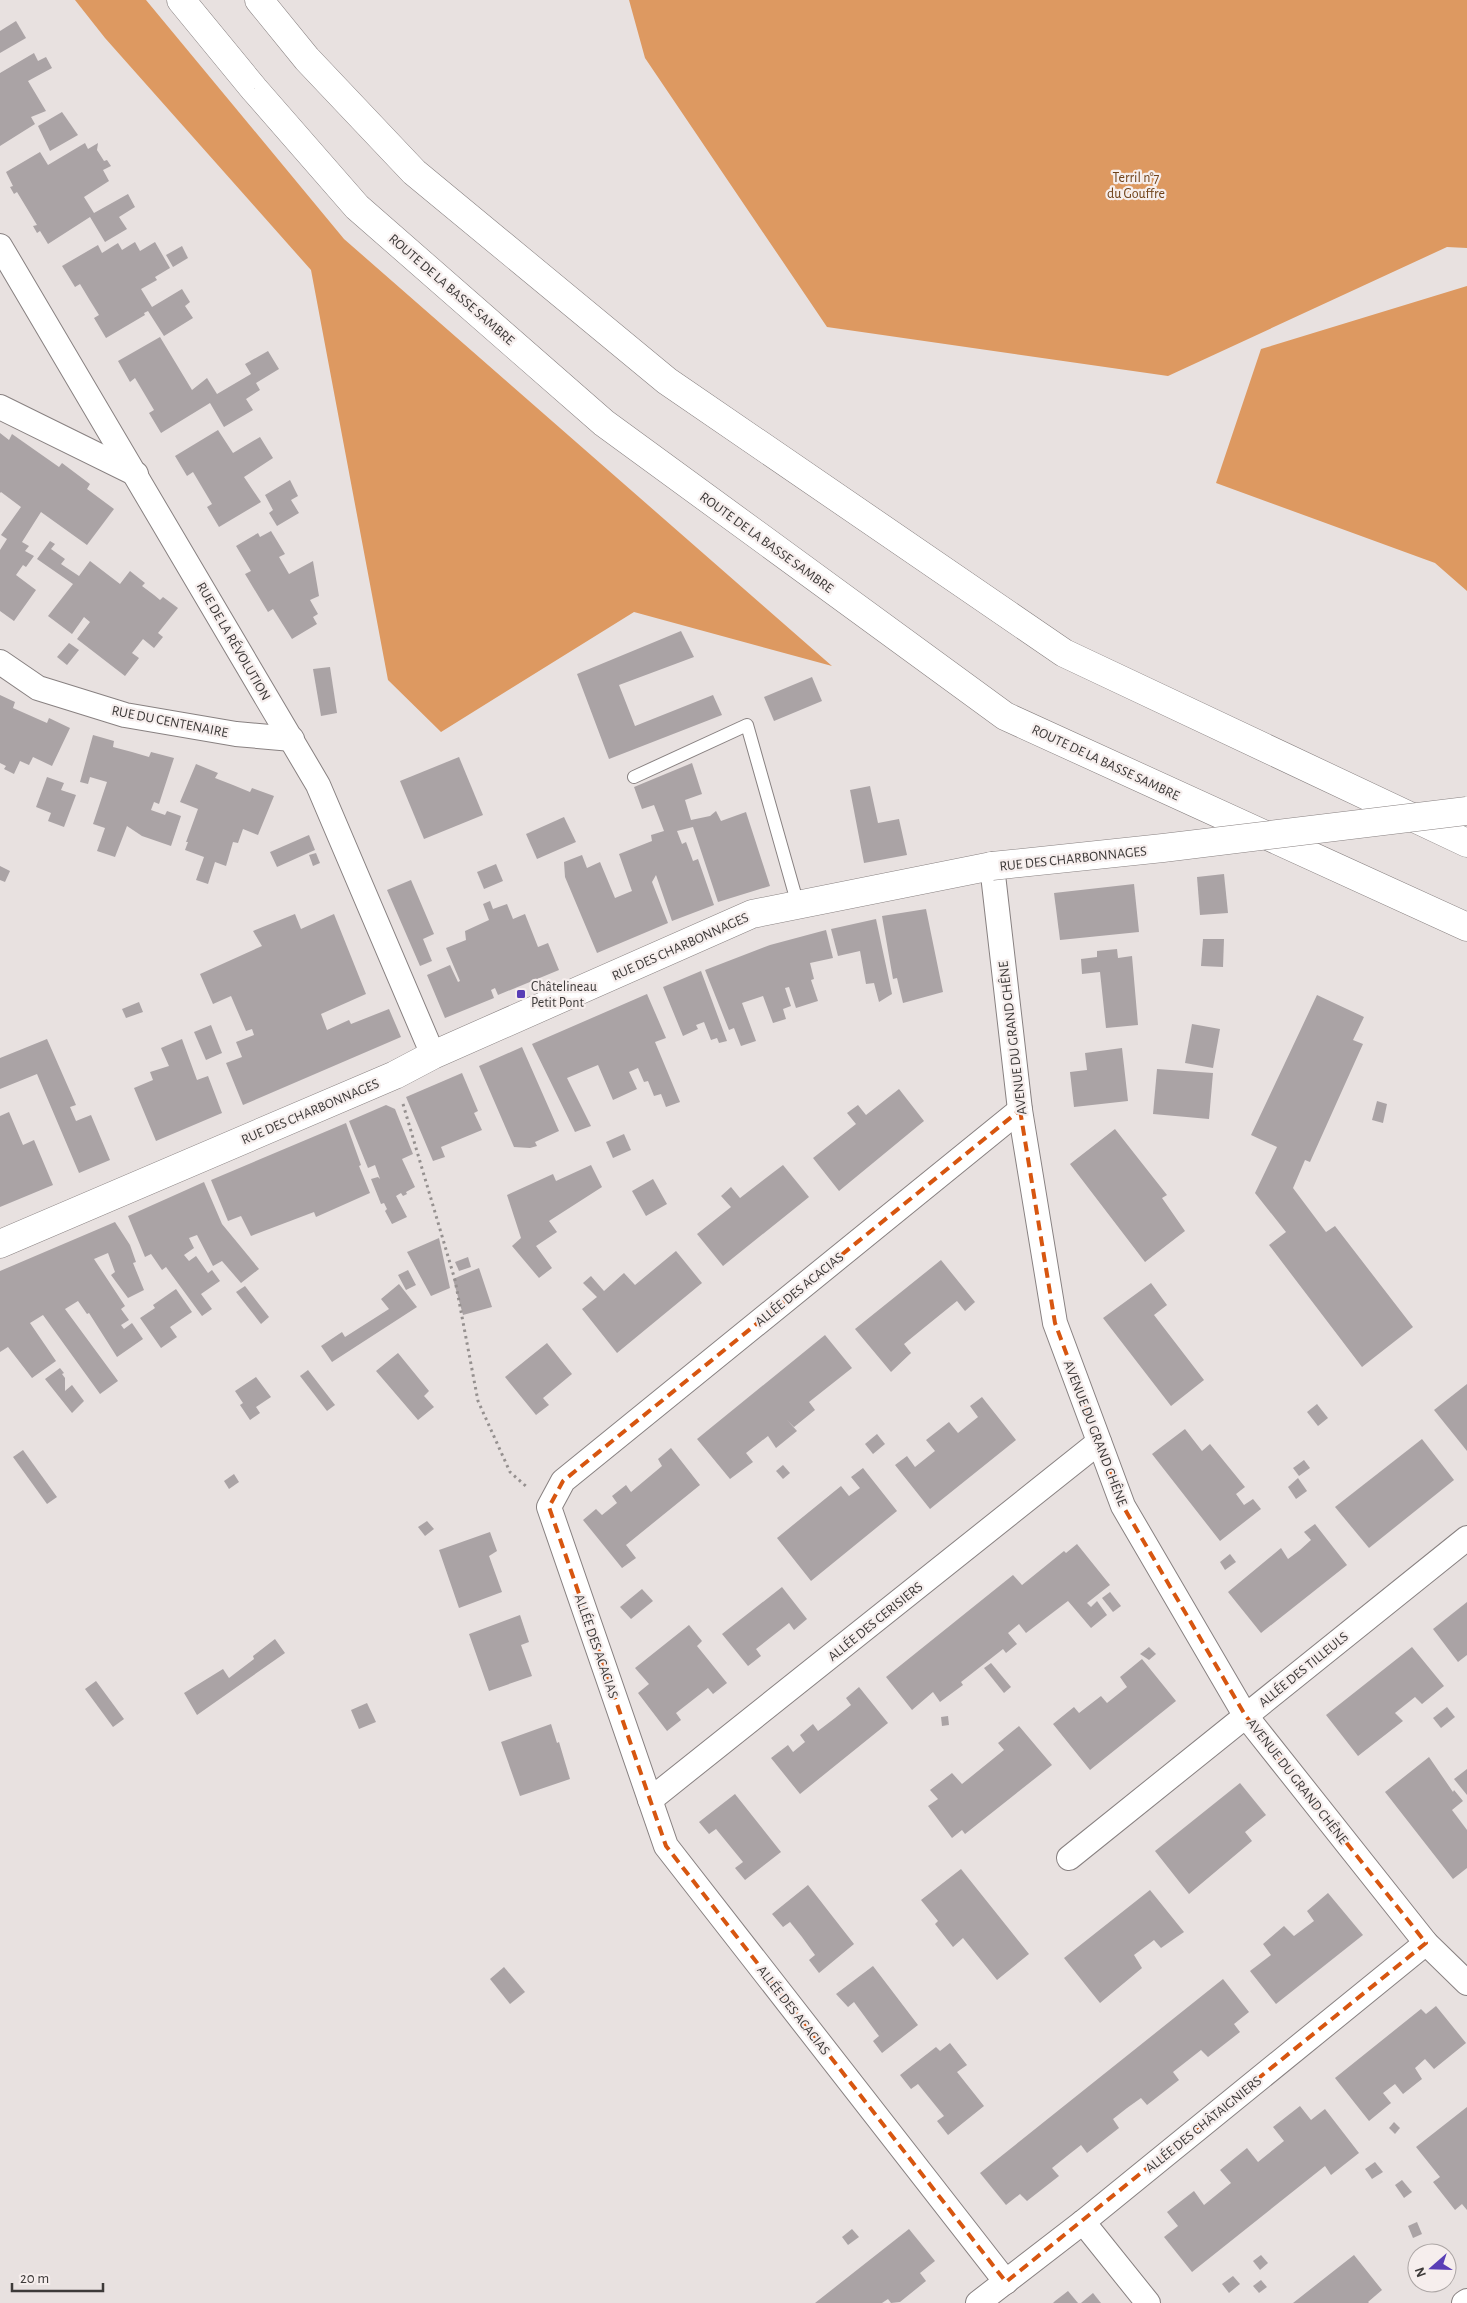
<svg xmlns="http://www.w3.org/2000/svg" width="1467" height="2303" viewBox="0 0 1467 2303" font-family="'Alegreya Sans',sans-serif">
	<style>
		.forest { fill: #dd9961 }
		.building { fill: #aaa3a5 }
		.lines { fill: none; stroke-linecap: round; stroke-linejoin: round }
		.service-casing { stroke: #888181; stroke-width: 14 }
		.minor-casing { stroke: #888181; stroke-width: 26 }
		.tertiary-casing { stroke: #888181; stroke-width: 29 }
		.trunk-casing { stroke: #888181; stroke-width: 29 }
		.path { stroke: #95908f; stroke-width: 3; stroke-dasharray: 2.5 4; stroke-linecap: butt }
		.service { stroke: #fff; stroke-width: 12 }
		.minor { stroke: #fff; stroke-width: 24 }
		.tertiary { stroke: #fff; stroke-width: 28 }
		.trunk { stroke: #fff; stroke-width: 28 }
		.tertiary-bridge-casing { stroke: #888181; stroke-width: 29; stroke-linecap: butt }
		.tertiary-bridge { stroke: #fff; stroke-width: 28 }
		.marked { fill: none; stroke: #d75610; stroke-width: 4; stroke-dasharray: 10 6; stroke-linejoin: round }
		.poi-dot { fill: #593eb6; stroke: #f6eeed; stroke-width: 2 }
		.labels { text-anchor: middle; stroke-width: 4.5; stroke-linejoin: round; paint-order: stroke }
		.park-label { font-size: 14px; fill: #6f4219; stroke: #f6eeed }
		.street-label { font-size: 14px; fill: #3d3a39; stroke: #f6eeed }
		.poi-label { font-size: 14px; fill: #3d3a39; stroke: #f6eeed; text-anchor: start }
	</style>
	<rect width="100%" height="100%" fill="#e8e1e0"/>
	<g class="forest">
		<polygon points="75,0 146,0 344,239 832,666 634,612 441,732 388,680 311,270 105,38"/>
		<polygon points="629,0 1467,0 1467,248 1447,247 1168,376 827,327 645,58"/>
		<polygon points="1467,286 1467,591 1435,563 1216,483 1261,349"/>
	</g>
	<g class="building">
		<polygon points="16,21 26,38 0,53 0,31"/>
		<polygon points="34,53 38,61 46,57 52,68 28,81 46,111 31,117 35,124 0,146 0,73"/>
		<polygon points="62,112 78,135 50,151 38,126"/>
		<polygon points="85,143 88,149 98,143 97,150 90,153 97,150 104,161 107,160 111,166 103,170 109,181 84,197 94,213 128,194 135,207 119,217 127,229 105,242 90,217 48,244 40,231 37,233 33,226 37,225 17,192 14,194 10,187 13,186 6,172 40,152 48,165"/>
		<polygon points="135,242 140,251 155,242 170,268 155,277 157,280 141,289 152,307 182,289 190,302 185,306 193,318 164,336 148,311 144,313 145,315 106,338 94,318 99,315 89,299 80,284 75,287 62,266 98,245 102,253 118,243 122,250"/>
		<polygon points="182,246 188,258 173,267 166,255"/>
		<polygon points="160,337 192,390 207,378 217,394 251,374 245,364 268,351 279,369 256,383 260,390 246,399 253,410 224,427 210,403 161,433 149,413 154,410 135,378 130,382 118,361"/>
		<polygon points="218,430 233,453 260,437 273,458 244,477 261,502 219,527 207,507 212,504 193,472 187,476 175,456"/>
		<polygon points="0,433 9,440 12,434 59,467 62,463 90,484 87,489 114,509 87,545 41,512 22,542 29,546 25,551 34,556 26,567 23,565 16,575 36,590 14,621 0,611 0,550 7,539 1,535 21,507 1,492 0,493"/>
		<polygon points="290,480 298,496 291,500 299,513 277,526 269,513 273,510 265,495"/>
		<polygon points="271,531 285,554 279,557 289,574 313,561 319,596 310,600 318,614 313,617 317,624 292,639 273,609 268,612 245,574 251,571 236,546 258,533 260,537"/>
		<polygon points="50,541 55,544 51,549 65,559 61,564 79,576 90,561 120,584 130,571 145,583 142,586 154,595 160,600 163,597 178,608 158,633 163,637 154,648 143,639 132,653 139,658 125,676 77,639 90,622 84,617 72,634 48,616 73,584 37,559"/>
		<polygon points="681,631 694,657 619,685 635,726 713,695 722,715 609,759 577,674"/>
		<polygon points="69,643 79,650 67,665 57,657"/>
		<polygon points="330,667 337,713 321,716 313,669"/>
		<polygon points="812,677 822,701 774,721 764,697"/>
		<polygon points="0,695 15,702 13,708 47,723 49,718 70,728 52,766 33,757 29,765 20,761 14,774 4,769 6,766 0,763"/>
		<polygon points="93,735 114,741 113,747 132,752 149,757 151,752 174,758 159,804 154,802 151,810 165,815 167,811 181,816 171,846 142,836 127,826 115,857 97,851 105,828 93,824 107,782 90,777 88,784 80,782"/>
		<polygon points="459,757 483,815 424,839 400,781"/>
		<polygon points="692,763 702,794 685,800 691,820 710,816 716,811 721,821 746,812 770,886 718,902 693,827 677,831 682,844 686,842 693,861 698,859 714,905 672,921 656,875 652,882 668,923 597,953 565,877 564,862 582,855 587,868 600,862 615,898 632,891 619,854 652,841 651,835 664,831 654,805 642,809 634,787"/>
		<polygon points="196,764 218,773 215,778 233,785 250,792 252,788 274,796 258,835 243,829 238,843 233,842 226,866 215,862 208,884 196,880 204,857 185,850 188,842 186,842 198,809 180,802"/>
		<polygon points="47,777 64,783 61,790 76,795 64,827 48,821 51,813 36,807"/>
		<polygon points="870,786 878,823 899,819 907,855 864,863 850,790"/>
		<polygon points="564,817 576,842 537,859 526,834"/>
		<polygon points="309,835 315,850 277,867 270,852"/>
		<polygon points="316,853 320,863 313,866 309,855"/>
		<polygon points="496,864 503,881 484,889 477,872"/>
		<polygon points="0,866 10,871 5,882 0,880"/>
		<polygon points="1224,874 1228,913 1200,915 1197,877"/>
		<polygon points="411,880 434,934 423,939 432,961 420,966 387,890"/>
		<polygon points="1134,884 1139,932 1060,940 1054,893"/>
		<polygon points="490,901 493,909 507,904 513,919 525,914 538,947 548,943 559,970 498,995 495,988 491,990 494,998 445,1018 427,975 450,965 458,982 460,981 446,948 466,940 465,931 489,920 483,904"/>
		<polygon points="926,909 943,992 903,1003 897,978 893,979 882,916"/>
		<polygon points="295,914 301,929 334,914 366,994 321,1014 327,1030 349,1020 351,1024 389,1009 401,1037 243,1105 226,1063 242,1057 236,1042 254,1035 252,1029 246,1031 231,996 213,1004 200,974 262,946 253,931"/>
		<polygon points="876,919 892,994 879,1002 874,983 866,984 860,951 838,956 831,929"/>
		<polygon points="826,930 833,958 810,963 814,979 811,980 818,1001 796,1008 789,987 785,988 791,1006 783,1009 786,1019 773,1023 763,996 742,1003 756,1041 741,1046 734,1028 729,1030 705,970 770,945"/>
		<polygon points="1203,939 1224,939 1223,967 1201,966"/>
		<polygon points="1117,949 1118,958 1132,956 1138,1025 1106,1028 1100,972 1082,974 1081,959 1097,957 1097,951"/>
		<polygon points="701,971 727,1041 719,1043 717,1038 711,1040 704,1022 696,1025 698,1029 683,1036 663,987"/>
		<polygon points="647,994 666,1038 655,1042 680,1102 666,1107 661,1094 654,1096 648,1081 644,1082 638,1068 629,1072 637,1089 613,1100 598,1065 567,1078 591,1126 575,1132 532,1044"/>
		<polygon points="1317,995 1364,1017 1353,1040 1363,1044 1310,1162 1305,1160 1293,1188 1326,1232 1335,1226 1413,1327 1362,1367 1269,1245 1286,1232 1255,1193 1277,1147 1251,1135"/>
		<polygon points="139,1002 143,1012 126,1018 122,1009"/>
		<polygon points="1192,1024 1220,1029 1213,1068 1185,1063"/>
		<polygon points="211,1025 222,1053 206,1060 194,1032"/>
		<polygon points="47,1039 76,1105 70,1107 76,1121 91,1115 110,1160 79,1173 37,1074 0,1089 0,1058"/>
		<polygon points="182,1039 197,1080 208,1076 222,1113 156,1141 134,1088 153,1080 150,1072 169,1066 161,1048"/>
		<polygon points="522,1047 559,1131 535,1142 537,1146 530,1148 514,1147 479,1066"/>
		<polygon points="1122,1048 1128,1101 1074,1107 1070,1072 1087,1070 1085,1053"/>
		<polygon points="1157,1069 1213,1073 1209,1119 1153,1114"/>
		<polygon points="462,1073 478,1111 474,1113 482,1130 441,1147 445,1157 433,1161 406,1097"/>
		<polygon points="899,1089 924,1121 839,1191 813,1158 856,1124 847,1113 858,1105 866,1115"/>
		<polygon points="1377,1101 1387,1104 1383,1123 1372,1120"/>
		<polygon points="386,1105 395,1109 413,1154 402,1159 415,1187 406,1192 407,1194 403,1196 401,1193 396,1196 407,1217 392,1224 385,1211 387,1209 384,1203 381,1204 371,1179 378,1177 380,1179 375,1165 368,1168 349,1121"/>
		<polygon points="9,1112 23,1145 34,1140 53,1185 0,1207 0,1116"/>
		<polygon points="346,1123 361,1165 359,1166 370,1193 316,1217 314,1212 251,1236 241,1216 228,1221 211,1180"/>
		<polygon points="1115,1129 1167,1195 1162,1198 1185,1231 1145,1262 1070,1164"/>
		<polygon points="624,1134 631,1150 613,1158 606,1142"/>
		<polygon points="591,1165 602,1187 549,1221 557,1232 536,1246 552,1268 539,1278 512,1246 521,1238 507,1195 553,1174 556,1181"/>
		<polygon points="783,1165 809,1197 723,1266 697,1234 731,1207 721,1196 731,1187 740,1198"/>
		<polygon points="653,1179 667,1204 646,1216 632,1191"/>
		<polygon points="204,1182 222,1224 259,1269 241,1283 222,1261 213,1266 197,1235 189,1238 194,1248 184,1255 189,1261 196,1256 208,1273 212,1270 220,1281 201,1294 212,1309 202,1316 166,1267 162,1270 151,1254 145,1257 128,1216"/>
		<polygon points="115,1222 130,1245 136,1262 133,1263 144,1290 128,1298 111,1275 115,1272 108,1253 94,1259 125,1306 121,1309 129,1320 121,1325 124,1329 132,1323 143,1339 117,1357 89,1313 87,1314 78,1301 65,1309 118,1381 100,1394 43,1315 30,1323 56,1361 32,1378 8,1347 0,1352 0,1271"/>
		<polygon points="439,1238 450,1288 431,1296 407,1252"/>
		<polygon points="676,1251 702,1283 617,1353 582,1309 597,1297 583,1283 591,1276 604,1291 624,1273 635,1285"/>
		<polygon points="468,1257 471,1267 459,1271 455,1262"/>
		<polygon points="941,1260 975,1302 965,1311 957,1301 904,1344 911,1353 891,1372 855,1329"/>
		<polygon points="479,1268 492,1307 463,1315 453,1279"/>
		<polygon points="408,1270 416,1285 406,1290 398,1275"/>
		<polygon points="1151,1283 1167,1305 1154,1315 1204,1380 1171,1406 1103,1318"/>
		<polygon points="399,1284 417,1307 332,1362 321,1346 342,1332 345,1337 389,1309 381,1299"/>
		<polygon points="245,1286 269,1317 261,1324 236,1292"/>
		<polygon points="176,1289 192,1312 170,1327 177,1337 161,1348 140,1318 155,1308 153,1305"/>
		<polygon points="825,1335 852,1368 809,1402 815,1410 794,1427 787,1420 797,1431 776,1448 768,1436 746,1453 753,1462 730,1479 697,1439"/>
		<polygon points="547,1343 572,1374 543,1398 549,1405 536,1415 505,1377"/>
		<polygon points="398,1353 429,1391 424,1396 434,1407 418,1420 376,1371"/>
		<polygon points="60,1368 64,1373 62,1374 65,1378 65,1391 72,1385 84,1401 72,1413 45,1379"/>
		<polygon points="308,1370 335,1405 327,1411 300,1376"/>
		<polygon points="256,1377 271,1397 256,1407 260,1413 250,1420 240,1405 243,1403 235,1391"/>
		<polygon points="1467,1384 1467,1451 1434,1410"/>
		<polygon points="982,1397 1016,1440 930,1509 895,1465 907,1456 915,1467 935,1451 926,1440 949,1422 958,1433 978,1417 970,1406"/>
		<polygon points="1317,1404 1328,1418 1318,1426 1307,1412"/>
		<polygon points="1185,1429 1202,1451 1210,1444 1245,1487 1236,1494 1244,1505 1253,1499 1261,1509 1220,1541 1152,1454"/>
		<polygon points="877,1434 885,1444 873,1454 865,1444"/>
		<polygon points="1422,1439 1454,1480 1369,1548 1335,1507"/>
		<polygon points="671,1448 700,1485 626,1545 636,1558 622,1568 583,1520 596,1509 602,1515 617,1503 612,1496 626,1485 631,1492 662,1466 658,1459"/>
		<polygon points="23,1450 57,1497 47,1504 13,1457"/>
		<polygon points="1304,1460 1310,1468 1299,1476 1293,1468"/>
		<polygon points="783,1465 790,1473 783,1479 776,1471"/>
		<polygon points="863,1468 897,1511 811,1581 777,1538 841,1486 849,1496 860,1488 851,1477"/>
		<polygon points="234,1474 239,1482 229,1489 224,1481"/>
		<polygon points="1298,1478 1307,1491 1296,1499 1288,1487"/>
		<polygon points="427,1521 434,1529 425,1536 418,1527"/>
		<polygon points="1315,1524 1347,1565 1261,1633 1228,1592 1281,1548 1288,1559 1300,1550 1311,1540 1304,1532"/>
		<polygon points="490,1532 497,1551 489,1556 502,1592 459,1608 439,1550"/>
		<polygon points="1077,1544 1110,1585 1087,1603 1091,1607 1097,1601 1107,1615 1091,1628 1068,1601 1026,1633 1019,1624 1008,1633 1017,1644 1006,1653 1003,1649 961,1682 963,1685 940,1702 933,1692 912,1710 886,1677 1013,1575 1022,1585 1064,1551 1066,1553"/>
		<polygon points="1230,1554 1236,1562 1225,1570 1220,1562"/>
		<polygon points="782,1587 807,1619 794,1630 789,1623 756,1649 761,1656 748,1666 722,1634"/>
		<polygon points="642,1589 653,1601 631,1619 620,1607"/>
		<polygon points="1110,1592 1121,1606 1113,1612 1102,1598"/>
		<polygon points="1467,1602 1467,1655 1458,1662 1433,1629"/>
		<polygon points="520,1615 529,1642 521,1645 532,1676 489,1691 469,1634"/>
		<polygon points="689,1625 702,1641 697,1646 727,1683 713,1694 708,1688 676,1713 681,1720 667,1731 638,1693 649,1684 635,1668"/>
		<polygon points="275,1639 285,1653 197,1715 184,1693 223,1669 229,1678 254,1659 253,1656"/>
		<polygon points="1149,1647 1156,1654 1149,1660 1140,1654"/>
		<polygon points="1412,1647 1444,1686 1422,1704 1415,1697 1395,1713 1403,1721 1358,1756 1326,1715"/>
		<polygon points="1142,1659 1176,1701 1090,1770 1053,1724 1074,1707 1079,1713 1101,1696 1107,1703 1127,1687 1120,1677"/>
		<polygon points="991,1663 1011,1687 1004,1693 984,1668"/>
		<polygon points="96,1681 124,1719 113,1727 85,1689"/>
		<polygon points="859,1687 888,1723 800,1794 771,1758 788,1745 793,1752 805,1742 800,1735 813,1724 818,1731 835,1718 851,1705 846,1698"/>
		<polygon points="367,1703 376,1722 359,1729 351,1710"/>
		<polygon points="1447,1707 1455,1717 1441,1728 1433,1718"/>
		<polygon points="948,1716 949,1725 942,1726 941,1717"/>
		<polygon points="551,1724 557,1743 559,1742 570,1779 520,1796 501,1742"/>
		<polygon points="1019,1726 1052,1765 965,1834 962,1830 952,1838 928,1806 938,1799 930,1790 952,1773 962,1784 1004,1750 998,1743"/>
		<polygon points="1429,1757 1453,1792 1454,1790 1463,1801 1452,1810 1467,1830 1467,1868 1453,1879 1385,1792"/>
		<polygon points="1467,1769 1467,1795 1454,1779"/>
		<polygon points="1240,1783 1266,1815 1245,1832 1252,1841 1189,1894 1155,1851"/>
		<polygon points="735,1794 781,1852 745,1880 735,1868 743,1862 716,1829 709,1834 699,1822"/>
		<polygon points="961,1869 1029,1954 997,1980 963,1938 953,1947 935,1924 938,1921 921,1900"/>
		<polygon points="808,1885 854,1944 819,1973 809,1960 815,1955 802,1937 790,1922 783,1927 772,1914"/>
		<polygon points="1150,1890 1184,1932 1161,1948 1154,1940 1134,1955 1142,1968 1100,2003 1064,1958"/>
		<polygon points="1328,1893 1363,1935 1276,2004 1250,1971 1271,1955 1263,1944 1284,1926 1294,1936 1314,1921 1307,1911"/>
		<polygon points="873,1966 918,2025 882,2053 873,2041 879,2036 854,2002 848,2007 836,1994"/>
		<polygon points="504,1967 525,1992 510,2004 490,1979"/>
		<polygon points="1223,1979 1249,2012 1234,2024 1240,2032 1208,2057 1201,2050 1173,2072 1179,2080 1147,2105 1141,2098 1127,2108 1113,2119 1119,2128 1087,2153 1081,2145 1067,2156 1052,2168 1059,2176 1027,2201 1020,2194 1006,2205 980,2173"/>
		<polygon points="1436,2006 1466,2043 1434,2069 1425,2059 1415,2068 1422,2079 1403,2094 1395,2084 1383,2093 1391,2103 1369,2121 1335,2078 1421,2009 1426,2014"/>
		<polygon points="950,2043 967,2065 957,2072 984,2106 948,2135 937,2121 944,2116 918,2084 911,2089 900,2075 936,2047 940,2051"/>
		<polygon points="1300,2106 1311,2120 1325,2109 1359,2153 1331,2175 1325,2166 1192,2272 1164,2237 1178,2226 1167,2212 1194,2191 1204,2205 1231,2183 1220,2170 1247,2148 1258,2162 1284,2141 1273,2127"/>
		<polygon points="1467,2107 1467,2210 1462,2204 1455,2210 1433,2182 1440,2177 1416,2147"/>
		<polygon points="1394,2122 1400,2128 1395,2134 1389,2128"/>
		<polygon points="1375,2162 1383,2172 1372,2179 1365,2169"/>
		<polygon points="1402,2180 1412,2192 1404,2198 1395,2185"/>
		<polygon points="1417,2222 1422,2234 1413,2238 1408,2226"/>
		<polygon points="852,2229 859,2237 848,2245 842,2237"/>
		<polygon points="909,2229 935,2261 920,2273 926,2281 900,2302 891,2303 888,2299 882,2303 815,2303"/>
		<polygon points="1261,2255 1268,2263 1260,2270 1253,2261"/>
		<polygon points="1354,2255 1382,2290 1368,2302 1369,2303 1293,2303"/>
		<polygon points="1233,2276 1240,2284 1229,2293 1222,2284"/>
		<polygon points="1261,2280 1267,2287 1259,2293 1253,2286"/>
		<polygon points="1068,2291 1078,2303 1053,2303 1055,2301"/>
		<polygon points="1093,2293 1101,2303 1081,2303"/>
	</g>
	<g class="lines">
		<g class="service-casing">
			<polyline id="service" points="634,777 747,725 798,905"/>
		</g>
		<g class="minor-casing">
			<g id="minor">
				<polyline points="0,246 318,785 433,1055"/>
				<polyline points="0,407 136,474"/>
				<polyline points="0,662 38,688 125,715 236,734 292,739"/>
				<polyline points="992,866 1020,1110 1055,1323 1123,1506 1245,1715 1426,1943 1467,1983"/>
				<polyline points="650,1800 1099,1442"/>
				<polyline points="1069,1858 1467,1538"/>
				<polyline points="1083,2222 1148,2303"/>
				<polyline points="1006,2282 666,1846 549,1507 563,1481 1020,1110"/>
				<polyline points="978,2303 1083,2222 1426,1943"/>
				<polyline points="1464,2303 1467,2301"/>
			</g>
		</g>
		<g class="tertiary-casing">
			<polyline id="tertiary" points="0,1244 395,1075 433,1055 752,914 992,866"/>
		</g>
		<g class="trunk-casing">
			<g id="trunk">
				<polyline points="181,0 254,89 357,207 604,423 1005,716 1467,927"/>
				<polyline points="259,0 307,59 414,172 667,381 1064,653 1467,843"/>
			</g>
		</g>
		<polyline class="path" points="403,1104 455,1280 478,1401 510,1472 528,1488"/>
		<use href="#service" class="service"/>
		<use href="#minor" class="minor"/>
		<use href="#tertiary" class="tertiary"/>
		<use href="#trunk" class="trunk"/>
		<g class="tertiary-bridge-casing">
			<polyline id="tertiary-bridge" points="992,866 1163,848 1467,811"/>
		</g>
		<use href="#tertiary-bridge" class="tertiary-bridge"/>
	</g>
	<path class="marked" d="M1020 1110 1055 1323 1123 1506 1245 1715 1426 1943 1006 2282 666 1846 549 1507 563 1481Z"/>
	<rect class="poi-dot" x="516" y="989" width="10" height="10" rx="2.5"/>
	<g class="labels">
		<g class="park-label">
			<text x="1136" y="182">Terril n°7<tspan x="1136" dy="16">du Gouffre</tspan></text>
		</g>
		<g class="street-label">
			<text transform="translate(452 289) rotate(41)" y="5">ROUTE DE LA BASSE SAMBRE</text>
			<text transform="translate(767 542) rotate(36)" y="5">ROUTE DE LA BASSE SAMBRE</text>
			<text transform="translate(234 641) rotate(60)" y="5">RUE DE LA RÉVOLUTION</text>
			<text transform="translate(170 721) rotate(11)" y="5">RUE DU CENTENAIRE</text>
			<text transform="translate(1106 762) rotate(25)" y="5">ROUTE DE LA BASSE SAMBRE</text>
			<text transform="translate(1073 858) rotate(-6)" y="5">RUE DES CHARBONNAGES</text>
			<text transform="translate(680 946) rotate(-24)" y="5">RUE DES CHARBONNAGES</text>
			<text transform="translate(1012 1038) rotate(-97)" y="5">AVENUE DU GRAND CHÊNE</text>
			<text transform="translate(310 1111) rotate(-23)" y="5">RUE DES CHARBONNAGES</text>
			<text transform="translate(799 1289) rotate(-39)" y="5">ALLÉE DES ACACIAS</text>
			<text transform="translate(1096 1433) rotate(69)" y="5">AVENUE DU GRAND CHÊNE</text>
			<text transform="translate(875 1621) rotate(-39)" y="5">ALLÉE DES CERISIERS</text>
			<text transform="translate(597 1646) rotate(71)" y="5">ALLÉE DES ACACIAS</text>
			<text transform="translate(1303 1669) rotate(-39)" y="5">ALLÉE DES TILLEULS</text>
			<text transform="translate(1298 1781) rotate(52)" y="5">AVENUE DU GRAND CHÊNE</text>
			<text transform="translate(794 2010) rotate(52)" y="5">ALLÉE DES ACACIAS</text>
			<text transform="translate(1203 2124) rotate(-39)" y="5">ALLÉE DES CHÂTAIGNIERS</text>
		</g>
		<g class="poi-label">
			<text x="531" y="991">Châtelineau<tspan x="531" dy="16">Petit Pont</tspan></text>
		</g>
	</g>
	<g transform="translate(1432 2268) rotate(250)"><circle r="24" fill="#f6eeed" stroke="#aca6a5"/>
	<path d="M0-4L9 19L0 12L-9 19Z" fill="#593eb6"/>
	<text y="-8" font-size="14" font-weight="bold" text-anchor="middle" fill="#3d3a39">N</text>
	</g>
	<path d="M12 2283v8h91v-8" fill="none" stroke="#3d3a39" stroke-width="2.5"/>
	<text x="20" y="2283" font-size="15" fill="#3d3a39" stroke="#f6eeed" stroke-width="4" paint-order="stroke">20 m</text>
</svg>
